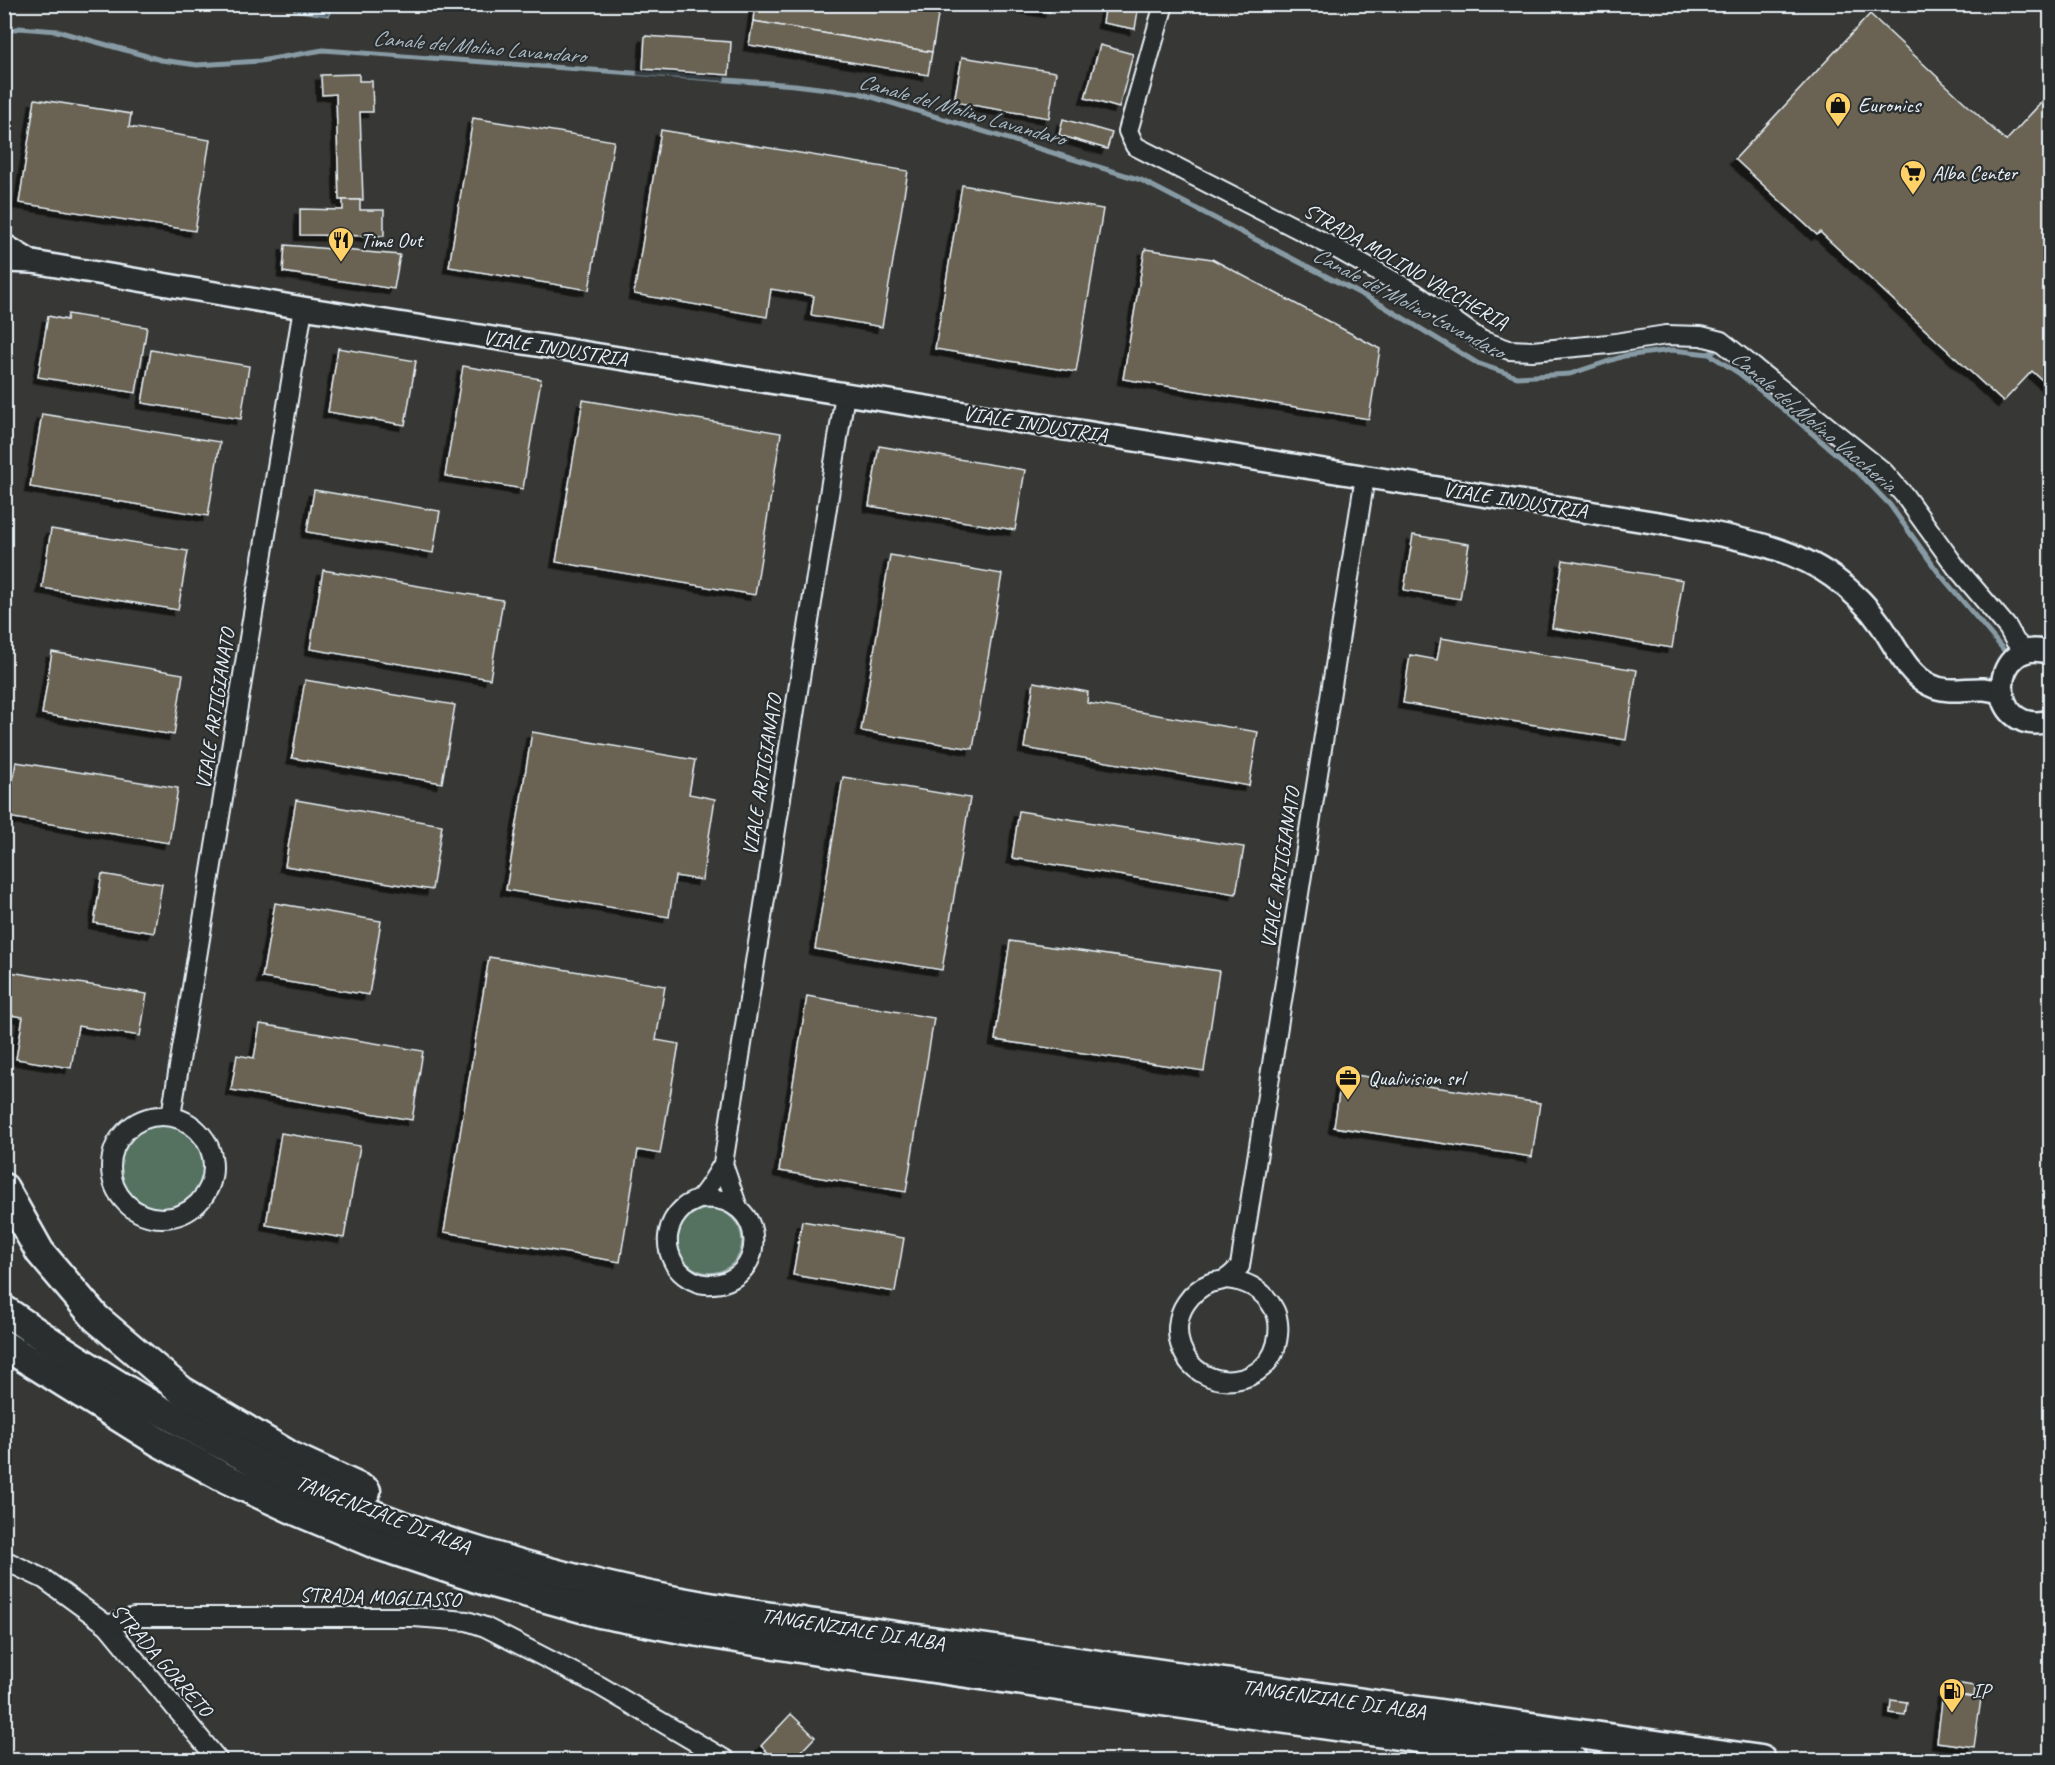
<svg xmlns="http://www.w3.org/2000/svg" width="2055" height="1765" viewBox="0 0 2055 1765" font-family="Caveat,sans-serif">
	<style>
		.green { fill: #557161; stroke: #9eb1ac; stroke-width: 1.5 }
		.water { fill: #48616d; stroke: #889ba5; stroke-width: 1.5 }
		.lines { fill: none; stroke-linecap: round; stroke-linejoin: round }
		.stream { stroke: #889ba5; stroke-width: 5 }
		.building { fill: #6a6352; stroke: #e8f1f8; stroke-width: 1.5; filter: url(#shadow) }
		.minor-casing { stroke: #e8f1f8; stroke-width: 22 }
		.tertiary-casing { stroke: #e8f1f8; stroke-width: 26 }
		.trunk-casing { stroke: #e8f1f8; stroke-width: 33 }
		.minor { stroke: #2a2d2e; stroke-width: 18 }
		.tertiary { stroke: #2a2d2e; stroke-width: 21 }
		.trunk { stroke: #2a2d2e; stroke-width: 28 }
		.labels { text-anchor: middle; stroke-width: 4.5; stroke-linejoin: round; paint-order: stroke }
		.poi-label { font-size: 21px; fill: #e8f1f8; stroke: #2a2d2e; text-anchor: start }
		.street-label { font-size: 21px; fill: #e8f1f8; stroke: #2a2d2e }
		.water-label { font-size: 22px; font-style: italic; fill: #a8b7c0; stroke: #2a2d2e }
	</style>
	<defs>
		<filter id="shadow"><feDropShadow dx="-5.5" dy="5.5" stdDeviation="0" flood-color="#0009"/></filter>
	</defs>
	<rect width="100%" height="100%" fill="#373835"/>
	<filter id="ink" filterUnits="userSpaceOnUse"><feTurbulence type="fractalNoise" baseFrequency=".0167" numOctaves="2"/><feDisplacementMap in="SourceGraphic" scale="12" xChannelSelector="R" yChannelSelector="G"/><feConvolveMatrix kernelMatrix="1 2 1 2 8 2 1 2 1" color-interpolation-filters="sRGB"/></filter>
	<g filter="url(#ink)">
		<g class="green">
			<circle cx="163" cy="1169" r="45"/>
			<circle cx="710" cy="1241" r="32"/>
		</g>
		<polygon class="water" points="295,5 331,5 329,16 294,11"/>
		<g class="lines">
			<g class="stream">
				<polyline points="4,33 19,28 57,31 161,60 197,65 260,61 323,50 795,85 859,93 1141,180 1380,304 1477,363 1517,377 1570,374 1624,356 1672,350 1709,354 1716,350"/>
				<polyline points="1709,354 1740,374 1792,416 1864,478 1890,505 1938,572 2008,655"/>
			</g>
		</g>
		<g class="building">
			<polygon points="755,4 940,4 932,52 753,21"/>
			<polygon points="1004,4 1051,4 1050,12"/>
			<polygon points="1106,4 1139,4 1135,29 1103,23"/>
			<polygon points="1870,14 2006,141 2050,93 2050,387 2032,371 2003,402 1820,232 1817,235 1735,159"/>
			<polygon points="753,21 932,52 928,75 749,45"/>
			<polygon points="645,36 731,42 729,75 643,69"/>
			<polygon points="1100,45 1133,54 1119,108 1085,98"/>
			<polygon points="962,57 1056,72 1049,118 954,102"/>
			<polygon points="359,74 359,81 372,81 373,112 360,112 363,200 339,200 336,94 322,95 321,75"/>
			<polygon points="35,99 131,114 129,127 210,140 195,231 19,203"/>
			<polygon points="473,118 614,141 589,290 449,267"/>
			<polygon points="1063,119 1112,133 1107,149 1059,135"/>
			<polygon points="661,130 908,171 882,327 811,315 814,296 771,289 767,317 634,294"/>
			<polygon points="962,185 1103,209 1076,372 935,349"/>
			<polygon points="343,200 360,200 360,210 384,210 384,236 300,235 300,209 343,210"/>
			<polygon points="285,245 400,255 394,289 283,272"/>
			<polygon points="1145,249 1212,259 1380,349 1369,419 1123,379"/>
			<polygon points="68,314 147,327 136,393 38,377 48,316 67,320"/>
			<polygon points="338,348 416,361 405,425 328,412"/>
			<polygon points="151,350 249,366 241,419 142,403"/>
			<polygon points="463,366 541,379 523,489 445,476"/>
			<polygon points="583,400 781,433 755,595 556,562"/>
			<polygon points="42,414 220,442 208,516 30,487"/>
			<polygon points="879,446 1025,470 1015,530 869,506"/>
			<polygon points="314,490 440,511 433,553 307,532"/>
			<polygon points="51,529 188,551 178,610 42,588"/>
			<polygon points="1413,535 1469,544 1460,599 1404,590"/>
			<polygon points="890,555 1002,574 973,749 861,731"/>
			<polygon points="1563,560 1683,580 1672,648 1552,628"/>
			<polygon points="323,570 503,600 490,679 310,649"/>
			<polygon points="1441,638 1637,670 1626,740 1403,703 1410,655 1437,660"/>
			<polygon points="52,652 183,674 174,735 42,714"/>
			<polygon points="305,680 455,705 442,783 292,758"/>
			<polygon points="1034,682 1088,692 1087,703 1258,732 1249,786 1024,748"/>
			<polygon points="532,732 695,760 689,794 715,799 702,880 675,876 669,917 506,890"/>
			<polygon points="16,762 178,788 169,843 7,817"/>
			<polygon points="843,777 970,798 942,970 815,949"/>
			<polygon points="296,800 442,825 432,890 285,866"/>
			<polygon points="1019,811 1244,847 1236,894 1012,858"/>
			<polygon points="102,874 162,884 154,933 94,923"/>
			<polygon points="275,903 381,921 369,995 262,978"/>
			<polygon points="1010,941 1219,971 1204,1071 995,1040"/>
			<polygon points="489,957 665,986 656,1040 679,1044 660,1154 638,1150 620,1262 444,1232"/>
			<polygon points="4,971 147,994 140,1036 78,1026 71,1068 16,1059 23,1017 4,1014"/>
			<polygon points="807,996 934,1018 906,1192 779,1171"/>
			<polygon points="260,1024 423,1051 412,1120 231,1090 237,1055 254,1058"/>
			<polygon points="1342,1073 1540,1103 1532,1157 1334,1127"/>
			<polygon points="281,1133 360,1146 344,1238 266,1225"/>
			<polygon points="802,1221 904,1238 895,1292 793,1275"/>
			<polygon points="1954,1683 1975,1686 1974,1697 1952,1694"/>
			<polygon points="1943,1693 1981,1699 1974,1747 1937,1742"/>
			<polygon points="1891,1700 1907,1702 1905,1715 1890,1713"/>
			<polygon points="791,1714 815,1737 793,1760 776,1760 761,1746"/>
		</g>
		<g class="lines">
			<g class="minor-casing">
				<g id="minor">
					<polyline points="1164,4 1128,131 1135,146 1337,249 1415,293 1481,340 1509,350 1532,351 1609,344 1666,335 1701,336 1721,341 1883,471 1904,495 1956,567 2008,628 2015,641 2026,652"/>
					<polyline points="171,1116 303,308"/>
					<circle cx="162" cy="1167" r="51"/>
					<polyline points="723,1164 738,1208"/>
					<path d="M699 1199C771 1191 770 1288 705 1284 694 1283 681 1275 675 1265 663 1245 666 1223 684 1207 688 1203 695 1202 700 1198 709 1189 716 1175 723 1164L845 394"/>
					<polyline points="1240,1266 1365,477"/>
					<path d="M1226 1279C1247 1281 1263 1289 1274 1309 1278 1316 1279 1327 1278 1335 1273 1389 1199 1397 1181 1347 1176 1333 1177 1316 1186 1303 1192 1294 1200 1287 1210 1283 1215 1281 1222 1282 1227 1278 1232 1275 1236 1270 1240 1266"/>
					<polyline points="4,1560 44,1579 107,1625 218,1760"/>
					<polyline points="107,1625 134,1617 414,1617 467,1621 485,1627 600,1686 726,1760"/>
				</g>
			</g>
			<g class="tertiary-casing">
				<g id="tertiary">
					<polyline points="4,245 32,262"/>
					<path d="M4 261 33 262 303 308 1677 526C1729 537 1789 545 1833 577 1851 590 1868 606 1881 625 1895 645 1907 674 1930 685 1947 694 1965 688 1984 689 1990 690 1996 691 2002 692"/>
					<path d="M2050 653C1990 632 1983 738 2050 721"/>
				</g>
			</g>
			<g class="trunk-casing">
				<g id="trunk">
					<polyline points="4,1188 40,1252 96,1318 182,1391 292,1457 366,1491"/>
					<path d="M4 1310C155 1416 316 1504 493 1556 560 1576 629 1593 698 1605 748 1614 798 1621 847 1629L1761 1760"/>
					<polyline points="4,1345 159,1442 227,1479 297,1511 378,1545 489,1582 600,1613 687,1630 843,1655 1572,1760"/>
				</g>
			</g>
			<use href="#minor" class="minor"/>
			<use href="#tertiary" class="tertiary"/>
			<use href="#trunk" class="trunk"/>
		</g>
	</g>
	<defs>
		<g id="shop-pin" transform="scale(1.35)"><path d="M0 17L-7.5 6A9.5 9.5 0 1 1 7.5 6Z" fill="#ffd166" stroke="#2a2d2e"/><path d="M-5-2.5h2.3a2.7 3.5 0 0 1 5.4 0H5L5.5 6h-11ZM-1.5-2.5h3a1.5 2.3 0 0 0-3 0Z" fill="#111"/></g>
		<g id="supermarket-pin" transform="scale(1.35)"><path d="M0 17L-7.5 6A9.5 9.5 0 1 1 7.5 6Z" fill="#ffd166" stroke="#2a2d2e"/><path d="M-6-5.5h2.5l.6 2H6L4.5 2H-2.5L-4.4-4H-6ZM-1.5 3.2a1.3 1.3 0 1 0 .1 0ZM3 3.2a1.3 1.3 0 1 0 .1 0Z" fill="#111"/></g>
		<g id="restaurant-pin" transform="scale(1.35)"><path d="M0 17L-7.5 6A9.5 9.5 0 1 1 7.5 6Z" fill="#ffd166" stroke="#2a2d2e"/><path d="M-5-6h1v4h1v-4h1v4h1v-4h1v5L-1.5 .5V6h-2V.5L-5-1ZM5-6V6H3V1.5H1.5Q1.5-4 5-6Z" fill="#111"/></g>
		<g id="office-pin" transform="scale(1.35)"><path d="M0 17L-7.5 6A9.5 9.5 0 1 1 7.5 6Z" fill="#ffd166" stroke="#2a2d2e"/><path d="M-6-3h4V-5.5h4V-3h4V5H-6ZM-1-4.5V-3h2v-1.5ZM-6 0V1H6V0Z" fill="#111"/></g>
		<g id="fuel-pin" transform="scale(1.35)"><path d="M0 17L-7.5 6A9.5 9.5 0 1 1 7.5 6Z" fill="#ffd166" stroke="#2a2d2e"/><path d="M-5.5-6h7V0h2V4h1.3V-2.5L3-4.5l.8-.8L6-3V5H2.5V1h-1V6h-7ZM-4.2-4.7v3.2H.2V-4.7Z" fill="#111"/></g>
	</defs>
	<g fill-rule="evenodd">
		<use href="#shop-pin" x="1838" y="105"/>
		<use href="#supermarket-pin" x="1913" y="173"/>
		<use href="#restaurant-pin" x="341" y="240"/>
		<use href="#office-pin" x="1348" y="1078"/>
		<use href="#fuel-pin" x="1952" y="1691"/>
	</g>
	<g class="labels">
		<g class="poi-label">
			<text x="1858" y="112">Euronics</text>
			<text x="1932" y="180">Alba Center</text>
			<text x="360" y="247">Time Out</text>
			<text x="1368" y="1085">Qualivision srl</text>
			<text x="1972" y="1698">IP</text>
		</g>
		<g class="street-label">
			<text transform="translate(1406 266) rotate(30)" y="7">STRADA MOLINO VACCHERIA</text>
			<text transform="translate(555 348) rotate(9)" y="7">VIALE INDUSTRIA</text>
			<text transform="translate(1035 424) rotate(9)" y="7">VIALE INDUSTRIA</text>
			<text transform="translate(1515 500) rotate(9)" y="7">VIALE INDUSTRIA</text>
			<text transform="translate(215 709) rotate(-81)" y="7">VIALE ARTIGIANATO</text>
			<text transform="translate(762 775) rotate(-81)" y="7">VIALE ARTIGIANATO</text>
			<text transform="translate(1280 868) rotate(-81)" y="7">VIALE ARTIGIANATO</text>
			<text transform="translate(383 1514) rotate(21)" y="7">TANGENZIALE DI ALBA</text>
			<text transform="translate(380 1597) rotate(2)" y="7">STRADA MOGLIASSO</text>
			<text transform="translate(853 1629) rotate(9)" y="7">TANGENZIALE DI ALBA</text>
			<text transform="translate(162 1660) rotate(49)" y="7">STRADA GORRETO</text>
			<text transform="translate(1334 1699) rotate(8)" y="7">TANGENZIALE DI ALBA</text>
		</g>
		<g class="water-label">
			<text transform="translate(479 46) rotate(5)" y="8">Canale del Molino Lavandaro</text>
			<text transform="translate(962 109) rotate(16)" y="8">Canale del Molino Lavandaro</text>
			<text transform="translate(1409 302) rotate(28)" y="8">Canale del Molino Lavandaro</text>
			<text transform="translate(1814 420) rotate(40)" y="8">Canale del Molino Vaccheria</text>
		</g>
	</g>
	<rect width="2055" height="1765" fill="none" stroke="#2a2d2e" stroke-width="24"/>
	<rect x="12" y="12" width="2031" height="1741" fill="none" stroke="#e8f1f8" stroke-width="2" filter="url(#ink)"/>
</svg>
